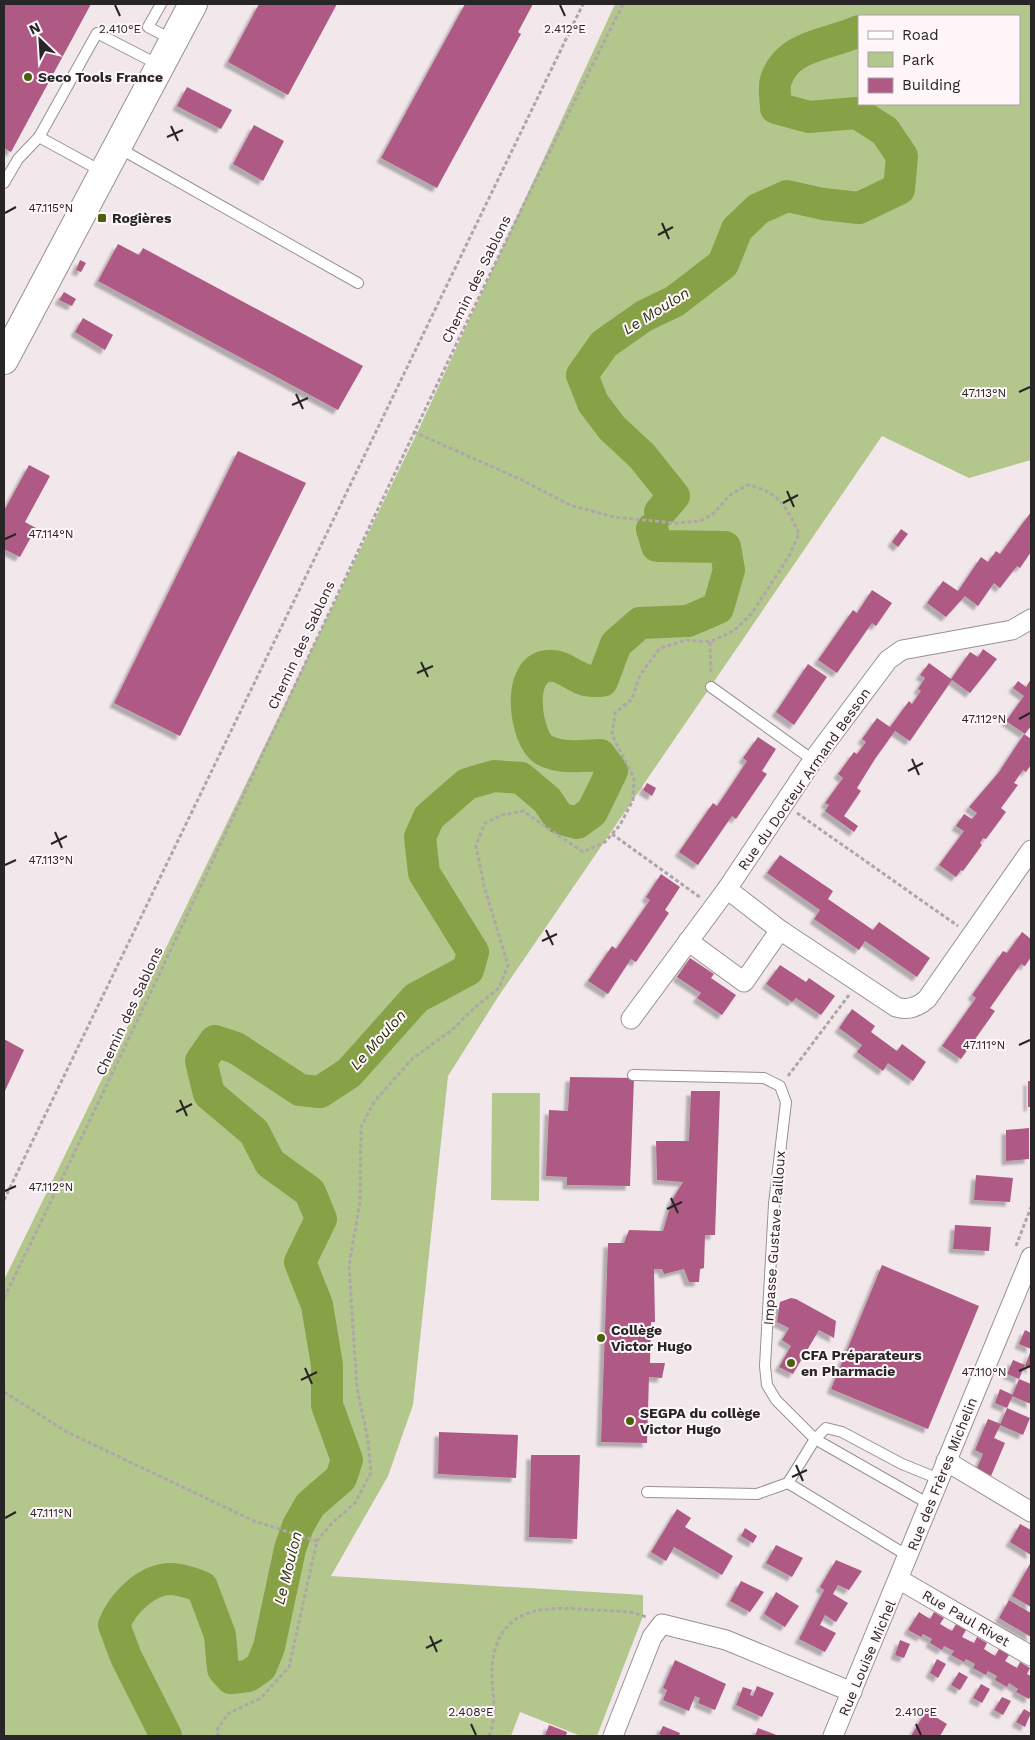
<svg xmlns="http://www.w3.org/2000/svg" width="1035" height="1740" viewBox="0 0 1035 1740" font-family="'Work Sans',sans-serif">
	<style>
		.green { fill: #b3c78c; fill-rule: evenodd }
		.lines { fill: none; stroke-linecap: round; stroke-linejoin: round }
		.river { stroke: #87a147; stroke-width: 32 }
		.building { fill: #af5a85; filter: url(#shadow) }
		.service-casing { stroke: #999094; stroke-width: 12 }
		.minor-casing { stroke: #999094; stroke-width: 21 }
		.secondary-casing { stroke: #999094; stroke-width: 30 }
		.path { stroke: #aea6a9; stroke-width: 3; stroke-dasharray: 4 2.5; stroke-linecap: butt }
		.service { stroke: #fff; stroke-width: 10 }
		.minor { stroke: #fff; stroke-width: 19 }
		.secondary { stroke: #fff; stroke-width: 28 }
		.ticks { fill: none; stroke: #282526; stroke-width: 2 }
		.poi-dot { fill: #4b6008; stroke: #fff6fa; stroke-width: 2 }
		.labels { text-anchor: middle; stroke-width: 4; stroke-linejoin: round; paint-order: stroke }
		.poi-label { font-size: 14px; font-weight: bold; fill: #282526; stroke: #fff6fa; text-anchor: start }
		.street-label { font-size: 14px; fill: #282526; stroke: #fff6fa }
		.water-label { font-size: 15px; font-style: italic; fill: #252f09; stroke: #fff6fa }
		.ticks-label { font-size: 12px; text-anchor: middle; fill: #282526; stroke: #fff6fa; stroke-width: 4; stroke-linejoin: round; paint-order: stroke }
	</style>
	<defs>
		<filter id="shadow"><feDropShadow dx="-4.5" dy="4.5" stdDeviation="1" flood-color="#0004"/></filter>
	</defs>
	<rect width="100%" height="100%" fill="#f2e8ec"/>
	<g class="green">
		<path d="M615 4H1031V460L969 478 882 436 498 997 448 1076 413 1405 388 1476 331 1576 643 1595V1616L597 1736H581L520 1712 511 1736H4V1280L418 431ZM859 16H1019V104H859Z"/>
		<polygon points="492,1093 540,1093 539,1201 491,1200"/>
	</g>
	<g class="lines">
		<g class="river">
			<path d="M660 512 674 496 642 456 612 428 593 403 582 375 604 344 644 316 675 301 723 264 737 229 758 209 787 196 823 204 859 208 899 189 902 156 885 131 857 113 809 117 776 108C776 100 773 88 776 80 788 44 829 45 859 31"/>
			<path d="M166 1736 126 1657 114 1625C122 1604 147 1578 172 1579 183 1580 192 1583 202 1587L220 1635 223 1669 231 1678 248 1676 261 1667 269 1647 290 1549 298 1526 310 1505 341 1478 347 1460 327 1405V1365L317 1305 300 1262 321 1219 310 1192 270 1163 254 1132 209 1094 201 1061 215 1041 236 1048 300 1090 320 1092 349 1073 416 998 468 970 473 952 424 873 420 837 429 817 467 784 494 776 521 778 547 800 559 818 577 823 592 812 612 771 600 755C581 756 561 759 544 750 526 740 515 669 548 666 561 664 571 675 583 679 588 682 596 681 602 681L616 644 640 623 688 621 718 608 729 570 725 547 657 546 652 529"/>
		</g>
	</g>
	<g class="building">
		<polygon points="4,4 91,4 11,152 4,148"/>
		<polygon points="259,4 337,4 288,95 228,62"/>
		<polygon points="465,4 533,4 518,32 521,34 437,188 381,158"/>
		<polygon points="187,87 232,110 221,129 177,106"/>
		<polygon points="254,125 284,141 263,181 233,164"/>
		<polygon points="118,244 139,255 143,248 363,366 338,410 98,281"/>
		<polygon points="80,260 86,263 81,272 76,270"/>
		<polygon points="64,292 76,299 72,306 59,300"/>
		<polygon points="83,318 113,335 105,350 75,332"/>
		<polygon points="238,451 306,483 180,736 114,703"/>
		<polygon points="29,465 50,476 25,522 36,528 20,557 4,549 4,511"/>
		<polygon points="1031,512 1031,552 1020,568 1017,566 1000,588 994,583 978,606 965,596 946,617 927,603 943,581 958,591 981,557 988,562 996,551 1000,554"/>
		<polygon points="901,529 908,534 898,547 892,542"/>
		<polygon points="872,590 892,603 876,626 872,623 837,673 818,660 853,610 857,613"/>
		<polygon points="983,649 997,659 970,693 952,680 910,741 895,731 875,759 857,788 861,791 844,816 858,826 854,832 825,811 829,805 825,803 843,778 838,774 854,752 857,754 866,742 862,739 877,718 890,727 909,701 912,704 921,691 918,689 925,678 920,675 929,663 951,679 970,652 978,657"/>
		<polygon points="808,664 827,677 794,725 776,712"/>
		<polygon points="1031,679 1031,726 1025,734 1006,721 1024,696 1013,688 1018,681 1026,687"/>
		<polygon points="1024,734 1031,739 1031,765 1026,772 1023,770 1014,783 1018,785 1001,808 1006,812 986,839 983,838 980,843 982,845 963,871 961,870 956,877 939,865 964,831 956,826 964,814 972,819 977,813 969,807 999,772"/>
		<polygon points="758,737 776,749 762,771 767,774 736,819 732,816 698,865 679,852 713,803 717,806 732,784 747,761 743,758"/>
		<polygon points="647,783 656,788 652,796 643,790"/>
		<polygon points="780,855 833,891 828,899 873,930 879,922 930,958 917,977 865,941 859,950 814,919 820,910 767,873"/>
		<polygon points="661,874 680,887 665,910 669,913 636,962 631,959 608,994 588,981 612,946 616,949 650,900 646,897"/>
		<polygon points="1022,932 1031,939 1031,957 1025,966 1021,964 990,1008 995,1011 961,1059 942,1046 976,998 972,995 1003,951 1007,953"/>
		<polygon points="690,958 714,974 711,978 736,995 722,1015 697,998 701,993 677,977"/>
		<polygon points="780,965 806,982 809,978 835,996 821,1015 796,998 792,1002 766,984"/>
		<polygon points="852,1009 875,1026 871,1032 897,1051 902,1044 926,1062 913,1081 888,1063 883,1071 857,1052 862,1045 839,1028"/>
		<polygon points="4,1039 24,1050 4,1093"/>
		<polygon points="570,1077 634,1078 630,1186 567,1185 567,1177 546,1176 549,1110 568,1111"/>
		<rect x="1028" y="1081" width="3" height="26"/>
		<polygon points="691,1091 720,1091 715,1235 705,1235 704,1268 700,1269 699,1282 689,1282 684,1269 664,1274 662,1269 654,1269 655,1322 651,1322 650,1363 665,1363 662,1378 649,1377 647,1443 601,1442 608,1243 624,1243 629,1230 663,1231 672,1200 683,1182 657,1180 656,1141 689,1141"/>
		<polygon points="1029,1128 1029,1159 1006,1161 1006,1130"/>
		<polygon points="976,1175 1013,1178 1010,1202 974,1200"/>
		<polygon points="955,1225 991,1227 989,1251 953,1249"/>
		<polygon points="882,1265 979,1306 928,1429 831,1389"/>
		<polygon points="791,1298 796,1299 836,1321 834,1338 819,1330 793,1374 779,1367 791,1346 782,1340 789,1328 777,1322 780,1302"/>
		<polygon points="1025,1330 1031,1333 1031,1349 1019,1344"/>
		<polygon points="1031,1350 1031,1369 1025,1366"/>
		<polygon points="1013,1360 1025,1365 1019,1379 1007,1374"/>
		<polygon points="1019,1379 1031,1384 1031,1404 1012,1396"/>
		<polygon points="1000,1389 1013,1395 1007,1408 1030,1418 1023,1435 1000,1425 1007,1408 995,1403"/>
		<polygon points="988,1419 1001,1424 994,1438 1005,1443 991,1476 977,1468 983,1454 975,1450"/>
		<polygon points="439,1432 518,1435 516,1478 438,1474"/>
		<polygon points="531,1455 580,1455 577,1539 529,1537"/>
		<polygon points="677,1509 691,1518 685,1527 733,1556 722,1575 674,1547 666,1561 651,1552"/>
		<polygon points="1020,1524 1031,1530 1031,1555 1010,1542"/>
		<polygon points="745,1528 757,1536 753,1543 741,1536"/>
		<polygon points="776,1545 803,1558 792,1577 766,1563"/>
		<polygon points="836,1560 862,1571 849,1590 838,1585 833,1594 848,1603 836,1622 825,1615 820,1625 836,1633 825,1652 799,1639 824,1590 820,1587"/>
		<polygon points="1031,1562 1031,1607 1012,1596"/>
		<polygon points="741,1581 764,1592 750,1612 730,1601"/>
		<polygon points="776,1592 799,1606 785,1627 764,1614"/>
		<polygon points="1009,1600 1031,1613 1031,1637 999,1618"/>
		<polygon points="919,1612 930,1619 934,1612 944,1618 940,1624 952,1631 956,1624 966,1630 962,1637 974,1643 977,1637 987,1643 984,1649 995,1656 999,1649 1009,1655 1005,1661 1017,1668 1020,1662 1030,1668 1027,1674 1031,1676 1031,1695 1029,1699 1016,1692 1018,1689 1009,1683 1007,1687 995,1680 997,1676 988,1671 986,1675 973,1668 975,1664 966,1659 964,1662 951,1655 954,1651 944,1646 942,1650 930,1643 932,1639 923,1634 921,1637 908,1630"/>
		<polygon points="900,1640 910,1644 904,1658 895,1655"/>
		<polygon points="937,1659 946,1664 938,1678 930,1673"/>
		<polygon points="675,1660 726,1684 715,1710 698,1703 700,1698 695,1696 689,1711 663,1700 667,1690 663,1688"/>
		<polygon points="959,1672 968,1677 960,1690 951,1685"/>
		<polygon points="981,1684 990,1689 982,1703 973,1698"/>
		<polygon points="757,1686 774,1693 762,1717 736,1705 743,1687 752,1690 750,1695 753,1696"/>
		<polygon points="1002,1697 1011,1701 1003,1715 994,1710"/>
		<polygon points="1024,1709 1031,1713 1025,1727 1016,1722"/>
		<polygon points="926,1711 947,1724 940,1736 911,1736"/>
		<polygon points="549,1725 567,1732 566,1736 545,1736"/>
		<polygon points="663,1726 680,1733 679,1736 664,1736 659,1734"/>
		<polygon points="758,1728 779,1736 755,1736"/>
	</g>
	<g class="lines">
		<g class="service-casing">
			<g id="service">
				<polyline points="161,4 148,27 173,40"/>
				<polyline points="39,137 103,172"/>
				<polyline points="117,147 358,283"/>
				<polyline points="4,183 18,159 39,137 97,33 159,65"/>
				<polyline points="711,687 813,760"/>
				<polyline points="633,1075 764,1078 780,1086 786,1102 774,1204 765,1366 767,1385 776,1400 815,1439 929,1504"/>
				<polyline points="647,1492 757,1494 788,1483"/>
				<polyline points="908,1556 788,1483 815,1439 826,1428 842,1432 902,1464 939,1479"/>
			</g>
		</g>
		<g class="minor-casing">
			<g id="minor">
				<path d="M727 889 780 930 896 1007C908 1011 918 1007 927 999L1031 850"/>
				<polyline points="688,941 744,982 780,930"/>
				<polyline points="631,1019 727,889 813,760 888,660 902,650 1012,630 1031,619"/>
				<polyline points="946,1461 1031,1512"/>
				<polyline points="900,1580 1031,1656"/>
				<polyline points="613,1736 652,1637 662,1624 726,1640 852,1692"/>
				<polyline points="833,1736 1031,1257"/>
			</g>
		</g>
		<g class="secondary-casing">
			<polyline id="secondary" points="4,360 193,4"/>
		</g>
		<g class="path">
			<polyline points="710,642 711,674"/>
			<polyline points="797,813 958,926"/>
			<polyline points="612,834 701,898"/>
			<polyline points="788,1076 849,995"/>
			<polyline points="4,1200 583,4"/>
			<polyline points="1016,1246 1031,1207"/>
			<path d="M4 1298C214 868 408 431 623 4"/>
			<polyline points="4,1392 67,1432 254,1521 317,1541"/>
			<path d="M219 1736 216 1731 229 1713 261 1698 289 1667 317 1541 332 1523 355 1503 371 1473 368 1440 357 1388 349 1266 360 1202 361 1127 374 1102 412 1059 453 1029 474 1008 499 988 508 965 484 886 476 845 485 823 502 815 523 811 583 852 605 842 620 825 633 800 634 778 612 735 615 713 632 699 640 675 660 648 686 640 710 642 735 630 752 613 789 556 799 534C787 507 778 491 748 485L730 495 712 515 700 521 674 523 614 517 570 505 522 480 414 432"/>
			<path d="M489 1736C501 1709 487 1682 494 1654 505 1603 553 1607 594 1610 611 1611 630 1610 646 1617"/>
		</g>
		<use href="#service" class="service"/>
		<use href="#minor" class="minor"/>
		<use href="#secondary" class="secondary"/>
	</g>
	<path class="ticks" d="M115 5 120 16M560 5 565 16M171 126 178 141M167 137 183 130M5 213 16 207M662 223 669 239M658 235 673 227M1019 392 1030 387M296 394 303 409M292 405 308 398M787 491 794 507M783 503 798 495M5 539 16 534M421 662 428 677M417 673 433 666M1019 719 1030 713M912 759 919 775M908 771 923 763M55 832 62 848M51 844 67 836M5 865 16 860M546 930 553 945M542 941 557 934M1019 1045 1030 1040M180 1100 187 1116M176 1112 192 1104M5 1191 16 1186M671 1198 678 1213M667 1209 682 1202M305 1368 312 1384M1019 1371 1030 1366M301 1380 317 1372M796 1465 803 1481M792 1477 807 1470M5 1518 16 1512M430 1636 437 1652M426 1648 442 1640M471 1724 476 1735M916 1724 921 1735"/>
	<g class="poi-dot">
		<circle cx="28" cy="77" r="5"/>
		<rect x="97" y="213" width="10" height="10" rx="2.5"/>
		<circle cx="601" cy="1338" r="5"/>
		<circle cx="791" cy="1363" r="5"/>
		<circle cx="630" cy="1421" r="5"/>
	</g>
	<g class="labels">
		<g class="poi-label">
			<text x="38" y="82">Seco Tools France</text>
			<text x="112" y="223">Rogières</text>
			<text x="611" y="1335">Collège<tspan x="611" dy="16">Victor Hugo</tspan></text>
			<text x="801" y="1360">CFA Préparateurs<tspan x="801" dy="16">en Pharmacie</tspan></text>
			<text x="640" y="1418">SEGPA du collège<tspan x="640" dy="16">Victor Hugo</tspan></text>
		</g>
		<g class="street-label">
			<text transform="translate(476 279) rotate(-64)" y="5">Chemin des Sablons</text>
			<text transform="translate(301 645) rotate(-65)" y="5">Chemin des Sablons</text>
			<text transform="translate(804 779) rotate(-55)" y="5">Rue du Docteur Armand Besson</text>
			<text transform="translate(129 1011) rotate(-65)" y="5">Chemin des Sablons</text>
			<text transform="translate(774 1238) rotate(-86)" y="5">Impasse Gustave Pailloux</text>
			<text transform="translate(942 1474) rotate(-68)" y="5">Rue des Frères Michelin</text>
			<text transform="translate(966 1618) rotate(30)" y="5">Rue Paul Rivet</text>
			<text transform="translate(867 1658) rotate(-67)" y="5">Rue Louise Michel</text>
		</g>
		<g class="water-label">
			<text transform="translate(656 311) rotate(-32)" y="5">Le Moulon</text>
			<text transform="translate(378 1040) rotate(-48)" y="5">Le Moulon</text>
			<text transform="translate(288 1568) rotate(-76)" y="5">Le Moulon</text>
		</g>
	</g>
	<g class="ticks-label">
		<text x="120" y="33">2.410°E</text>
		<text x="565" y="33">2.412°E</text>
		<text x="51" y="212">47.115°N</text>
		<text x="984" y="397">47.113°N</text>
		<text x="51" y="538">47.114°N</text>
		<text x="984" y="723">47.112°N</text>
		<text x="51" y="864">47.113°N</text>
		<text x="984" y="1049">47.111°N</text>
		<text x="51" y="1191">47.112°N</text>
		<text x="984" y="1376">47.110°N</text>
		<text x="51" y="1517">47.111°N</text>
		<text x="471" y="1716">2.408°E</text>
		<text x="916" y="1716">2.410°E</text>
	</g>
	<rect width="1035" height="1740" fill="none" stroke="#282526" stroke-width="10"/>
	<rect x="858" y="15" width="162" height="90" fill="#fff6fa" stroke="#a9a2a5"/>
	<rect x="868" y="31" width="25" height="8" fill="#ffffff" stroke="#a9a2a5"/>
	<text x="902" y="40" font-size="15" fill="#282526">Road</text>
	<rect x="868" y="52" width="25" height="15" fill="#b3c78c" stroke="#a9a2a5"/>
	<text x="902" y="65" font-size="15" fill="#282526">Park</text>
	<rect x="868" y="78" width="25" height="15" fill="#af5a85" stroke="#a9a2a5"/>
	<text x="902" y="90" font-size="15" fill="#282526">Building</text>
	<g transform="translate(40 40) rotate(335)" stroke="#fff6fa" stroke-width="4" paint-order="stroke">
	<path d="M0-4L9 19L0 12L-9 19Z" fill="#282526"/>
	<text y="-8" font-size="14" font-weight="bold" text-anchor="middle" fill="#282526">N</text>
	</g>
</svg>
